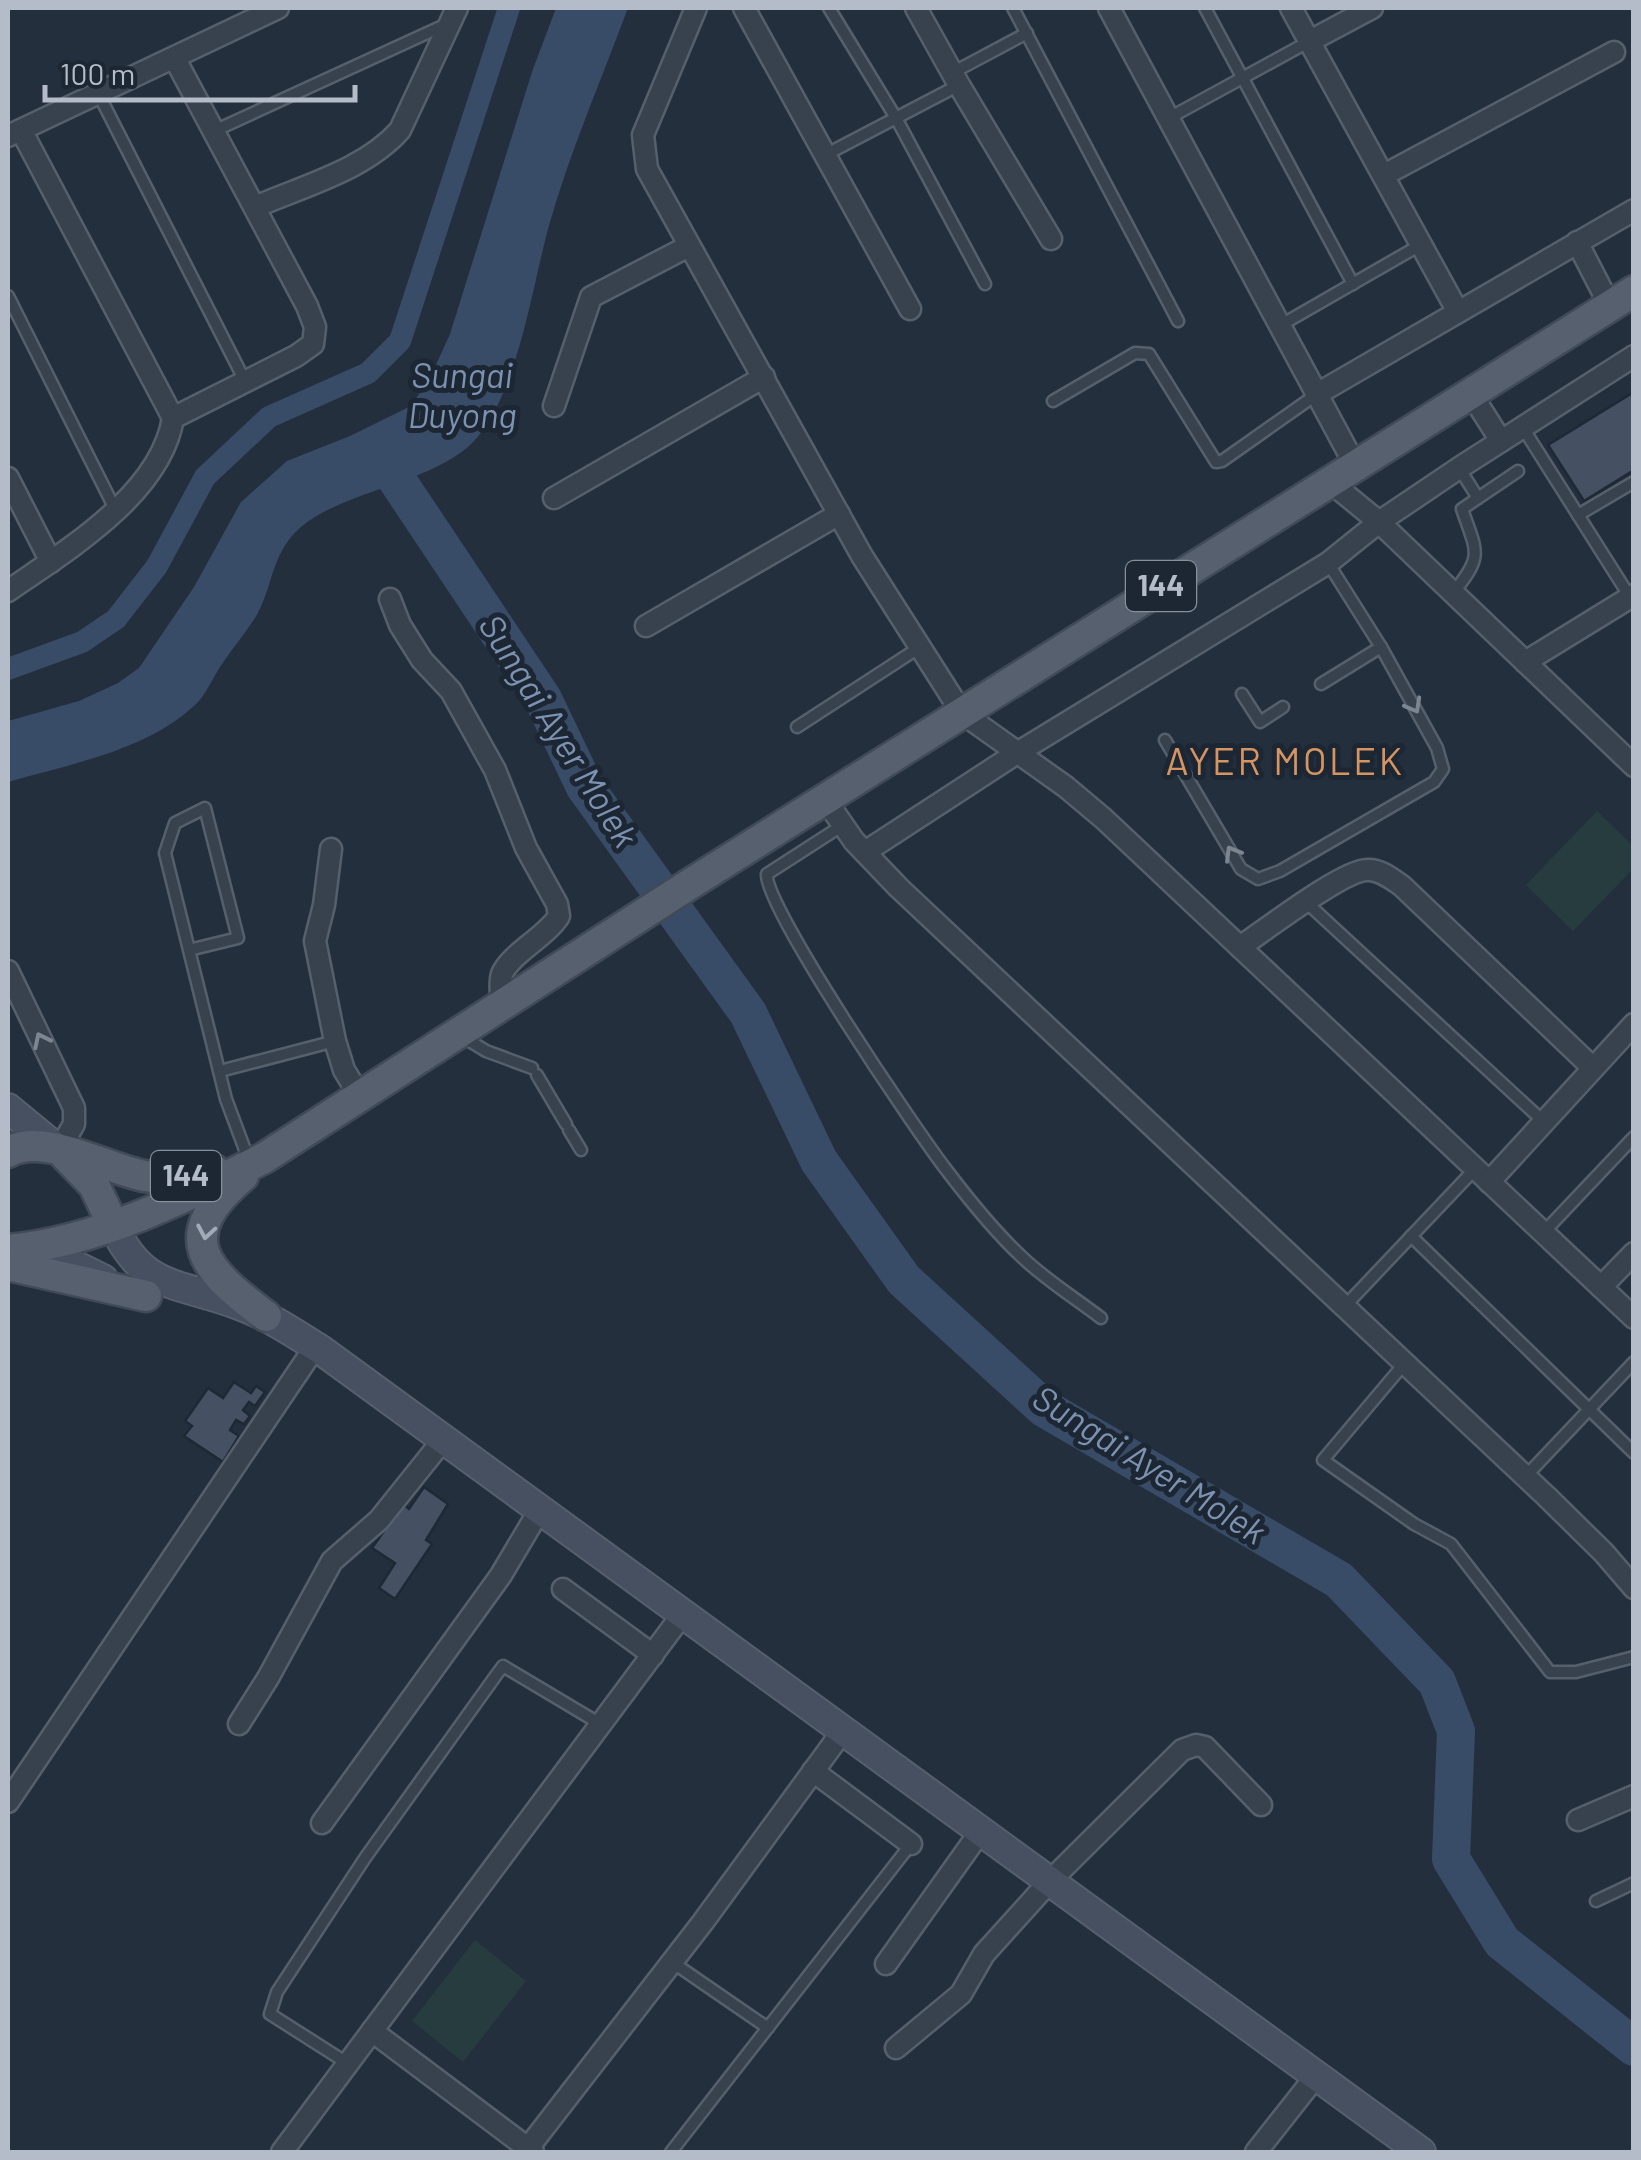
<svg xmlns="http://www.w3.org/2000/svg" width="1641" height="2160" viewBox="0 0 1641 2160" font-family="Barlow,sans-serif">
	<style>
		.green { fill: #263c3f }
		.water { fill: #394c67 }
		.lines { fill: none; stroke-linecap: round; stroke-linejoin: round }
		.canal { stroke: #394c67; stroke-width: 22 }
		.river { stroke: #394c67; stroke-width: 38 }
		.building { fill: #455162; stroke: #1f2835; stroke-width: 2.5 }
		.service-casing { stroke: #565f6c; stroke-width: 15 }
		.minor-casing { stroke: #565f6c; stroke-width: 25 }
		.secondary-casing { stroke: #565f6c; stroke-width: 32 }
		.primary-casing { stroke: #414a57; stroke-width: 35 }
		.service { stroke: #38414e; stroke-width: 10 }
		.minor { stroke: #38414e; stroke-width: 20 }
		.secondary { stroke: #465061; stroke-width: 28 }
		.primary { stroke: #56606e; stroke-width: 30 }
		.oneway { stroke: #7c8592 }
		.oneway2 { stroke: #a1aab7 }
		.labels { text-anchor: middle; stroke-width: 10; stroke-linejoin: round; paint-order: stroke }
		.shield { fill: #1d2633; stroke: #878f9c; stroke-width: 2.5 }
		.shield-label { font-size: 30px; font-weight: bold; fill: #b4bcc9 }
		.water-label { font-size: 35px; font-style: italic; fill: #7c92b1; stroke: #1d2633 }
		.quarter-label { font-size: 38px; letter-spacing: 2.5px; fill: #d59563; stroke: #1d2633 }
	</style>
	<rect width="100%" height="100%" fill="#242f3e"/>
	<g class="green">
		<polygon points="1597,811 1633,846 1633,869 1573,931 1526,885"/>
		<polygon points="475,1940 526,1981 463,2062 412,2021"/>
	</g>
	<path class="water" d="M556 8H628C602 78 571 149 550 222 532 284 517 404 468 447 420 488 321 494 288 541 271 564 270 594 255 618 244 635 231 650 220 667 212 679 206 695 195 705 146 751 70 764 8 782V721L79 701 118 683 139 668 194 587 241 502 287 461 350 436 411 406 431 376 450 334 532 72Z"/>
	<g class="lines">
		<polyline class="canal" points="8,669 82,642 116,619 157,566 205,477 269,417 368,373 400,341 509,8"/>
		<polyline class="river" points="379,453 543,699 585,787 748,1013 819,1161 904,1280 1044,1408 1339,1580 1437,1682 1456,1731 1451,1859 1502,1942 1634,2047"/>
	</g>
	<g class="building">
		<polygon points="1634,392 1634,470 1584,501 1548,445"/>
		<polygon points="234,1382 251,1393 256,1386 265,1392 255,1406 249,1402 243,1410 250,1416 244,1424 236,1420 230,1430 239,1436 223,1462 184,1436 192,1426 185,1421 208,1388 223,1398"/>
		<polygon points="424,1487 448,1504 426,1540 432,1544 395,1599 379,1588 395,1563 372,1548 403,1504 409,1509"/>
	</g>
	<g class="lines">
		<g class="service-casing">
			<g id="service">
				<polyline points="829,8 896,118 985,284"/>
				<polyline points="1013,8 1178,321"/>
				<polyline points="1205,8 1353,284"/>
				<polyline points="952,73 1027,33"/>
				<polyline points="98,93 245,381"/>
				<polyline points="1169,118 1310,41"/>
				<polyline points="214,131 449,23"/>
				<polyline points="825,155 959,85"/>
				<polyline points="8,296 115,509"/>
				<polyline points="1281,325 1422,244"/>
				<polyline points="1053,401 1135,353 1149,354 1216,462 1222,461 1317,394"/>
				<polyline points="1523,428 1630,597"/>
				<polyline points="1478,498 1518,471"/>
				<polyline points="1578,515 1634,482"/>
				<path d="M1453 593C1484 555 1477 553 1462 509L1478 498 1459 468"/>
				<polyline points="1321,684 1381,647"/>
				<polyline points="1242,694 1260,722 1283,707"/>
				<polyline points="797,727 920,647"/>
				<polyline points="1165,740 1241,869 1258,879 1280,871 1434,782 1443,769 1437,748 1381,647 1328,563"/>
				<path d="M843 825 767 874C763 905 919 1135 948 1172 970 1201 996 1233 1023 1258 1046 1280 1075 1298 1101 1318"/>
				<polyline points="1307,903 1544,1122"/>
				<polyline points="189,950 165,853 175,823 205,808 238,938 189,950 226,1099 248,1158"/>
				<polyline points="460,1035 486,1051 532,1068"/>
				<polyline points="220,1071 335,1041"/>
				<polyline points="537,1075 566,1124"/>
				<polyline points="569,1130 581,1150"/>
				<polyline points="1544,1232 1634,1137"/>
				<polyline points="1411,1236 1634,1453"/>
				<polyline points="1345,1306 1475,1169"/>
				<polyline points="1404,1364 1323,1460 1414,1524 1451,1544 1550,1672 1576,1672 1634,1657"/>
				<polyline points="1525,1477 1634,1362"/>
				<polyline points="1596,1901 1634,1883"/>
				<polyline points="672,1962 768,2028"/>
				<polyline points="347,2063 270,2014 277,1992 365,1858 497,1674 503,1666 602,1725"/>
				<polyline points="671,2152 911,1844"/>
			</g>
		</g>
		<g class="minor-casing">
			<g id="minor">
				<polyline points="696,8 643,135 647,169 862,556 962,713 1066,787 1104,819 1634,1318"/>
				<polyline points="744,8 910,309"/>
				<polyline points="916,8 959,85 1051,239"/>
				<polyline points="1109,8 1355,465"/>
				<polyline points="1291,8 1458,312"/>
				<polyline points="1310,41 1372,8"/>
				<polyline points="21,130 173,418"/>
				<polyline points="8,136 278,8"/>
				<polyline points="1384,175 1614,52"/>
				<path d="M255 207C303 186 365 170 400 130L457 8"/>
				<polyline points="1577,242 1610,306"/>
				<polyline points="1470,392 1501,441"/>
				<polyline points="1317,394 1634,210"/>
				<polyline points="554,406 591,297 689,246"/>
				<polyline points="8,478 51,562"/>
				<polyline points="1329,481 1379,522 1634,766"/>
				<polyline points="554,498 764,377"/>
				<path d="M8 591C67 550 161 494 173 418L296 356 313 344 315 327 307 306 175 59"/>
				<path d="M390 599 400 625 422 660 451 691 495 770 526 848 557 904 559 916C546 937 510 954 502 974 499 983 501 998 502 1007"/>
				<polyline points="646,626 839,514"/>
				<polyline points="1525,662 1634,595"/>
				<polyline points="825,799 854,841 899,888 1546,1496 1604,1553 1634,1588"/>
				<polyline points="331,849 324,905 315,941 335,1041 344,1070 361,1098"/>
				<polyline points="865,852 1017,753 1328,563 1379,522 1459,468 1634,356"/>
				<path d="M1240 947C1264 931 1343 870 1367 870 1380 869 1392 879 1402 886L1593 1068"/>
				<polyline points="8,971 74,1108 74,1124 59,1150"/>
				<polyline points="1489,1182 1634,1024"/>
				<polyline points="1601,1287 1634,1253"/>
				<polyline points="563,1589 653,1655"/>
				<polyline points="239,1724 268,1678 332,1561 379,1520 443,1440"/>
				<polyline points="813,1771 911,1844"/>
				<polyline points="8,1802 315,1347"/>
				<polyline points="1578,1820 1634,1796"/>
				<polyline points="322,1823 501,1575 539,1511"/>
				<polyline points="886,1964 980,1832"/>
				<polyline points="372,2031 533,2152"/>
				<polyline points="896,2048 961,1994 984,1954 1049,1882 1182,1750 1196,1745 1205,1747 1261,1805"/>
				<polyline points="282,2152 682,1615"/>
				<polyline points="525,2152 703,1922 842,1732"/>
				<polyline points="1256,2152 1316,2076"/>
			</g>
		</g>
		<g class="secondary-casing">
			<g id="secondary">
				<polyline points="8,1108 59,1150"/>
				<path d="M113 1225C143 1291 179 1282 239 1305 269 1316 294 1333 321 1350L1421 2152"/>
				<polyline points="38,1247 103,1279"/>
			</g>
		</g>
		<g class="primary-casing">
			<g id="primary">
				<path d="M8 1152C44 1132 104 1168 144 1176 167 1180 192 1176 214 1170"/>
				<polyline points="65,1155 94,1185 113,1225"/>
				<path d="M243 1176C170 1238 205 1270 266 1316"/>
				<path d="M8 1250C97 1242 185 1198 264 1158L690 884 1634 291"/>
				<polyline points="8,1265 146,1296"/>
			</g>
		</g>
		<use href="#service" class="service"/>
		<use href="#minor" class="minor"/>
		<use href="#secondary" class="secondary"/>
		<use href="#primary" class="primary"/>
	</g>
	<defs><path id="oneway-chevron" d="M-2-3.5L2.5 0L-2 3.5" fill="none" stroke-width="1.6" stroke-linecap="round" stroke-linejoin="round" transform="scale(2.5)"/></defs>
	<g class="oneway">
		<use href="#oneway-chevron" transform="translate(1414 706) rotate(61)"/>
		<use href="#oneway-chevron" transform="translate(1232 853) rotate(-121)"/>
		<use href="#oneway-chevron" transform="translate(41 1040) rotate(-116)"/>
	</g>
	<use class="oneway2" href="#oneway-chevron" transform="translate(206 1232) rotate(100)"/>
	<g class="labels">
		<g class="shield">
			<rect x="1126" y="561" width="70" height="50" rx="8"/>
			<rect x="151" y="1151" width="70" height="50" rx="8"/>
		</g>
		<g class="shield-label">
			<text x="1161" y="596">144</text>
			<text x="186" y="1186">144</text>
		</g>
		<g class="water-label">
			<text x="462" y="388">Sungai<tspan x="462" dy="40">Duyong</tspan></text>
			<text transform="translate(558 731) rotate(58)" y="12">Sungai Ayer Molek</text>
			<text transform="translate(1149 1465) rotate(32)" y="12">Sungai Ayer Molek</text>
		</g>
		<g class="quarter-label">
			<text x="1285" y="775">AYER MOLEK</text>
		</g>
	</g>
	<rect width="1641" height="2160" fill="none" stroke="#b4bcc9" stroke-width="20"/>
	<path d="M45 85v15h310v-15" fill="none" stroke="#b4bcc9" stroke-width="5"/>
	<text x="60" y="85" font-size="30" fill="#b4bcc9" stroke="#1d2633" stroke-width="8" paint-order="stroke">100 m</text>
</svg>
